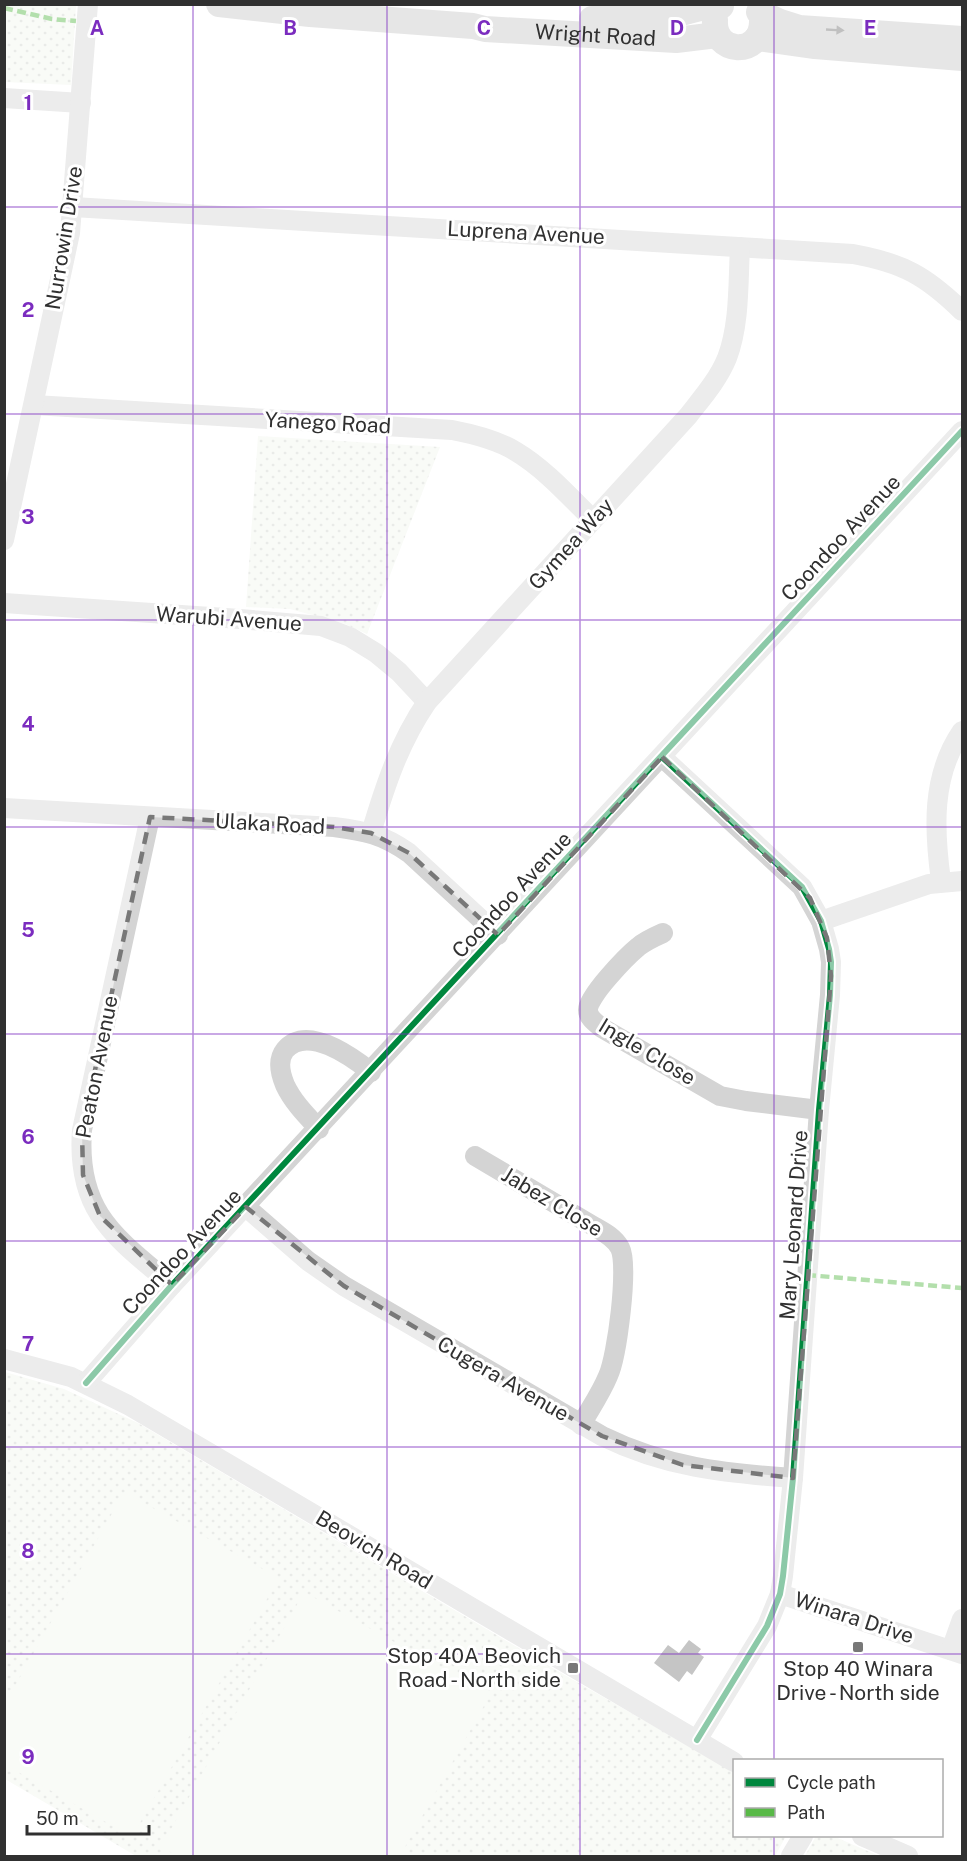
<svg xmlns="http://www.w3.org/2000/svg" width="967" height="1861" viewBox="0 0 967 1861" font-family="'Public Sans',sans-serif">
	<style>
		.green { fill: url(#green-dots) }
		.pitch { fill: #f1f5ed }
		.building { fill: #7f7f7f }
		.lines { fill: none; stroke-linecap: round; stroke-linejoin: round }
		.minor { stroke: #d4d4d4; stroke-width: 20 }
		.major { stroke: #c8c8c8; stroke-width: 26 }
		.quiet { stroke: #58b947; stroke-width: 4.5; stroke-dasharray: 9 4.5; stroke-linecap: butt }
		.cycleway-casing { stroke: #fff; stroke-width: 10 }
		.cycleway { stroke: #00873e; stroke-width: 6 }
		.oneway { fill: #747474 }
		.marked { fill: none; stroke: #787878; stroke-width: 4.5; stroke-dasharray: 12 8; stroke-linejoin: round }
		.grid { fill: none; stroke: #7b2cbf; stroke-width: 1.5; stroke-opacity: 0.55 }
		.poi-dot { fill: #787878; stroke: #fff; stroke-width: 2 }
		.labels { text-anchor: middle; stroke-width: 6; stroke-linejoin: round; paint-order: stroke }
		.street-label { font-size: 21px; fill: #303030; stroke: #fff }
		.poi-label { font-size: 21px; fill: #303030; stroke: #fff; text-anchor: end }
		.grid-label { font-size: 20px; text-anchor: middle; font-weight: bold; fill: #7b2cbf; stroke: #fff; stroke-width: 6; stroke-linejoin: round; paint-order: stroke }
	</style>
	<defs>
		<pattern id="green-dots" width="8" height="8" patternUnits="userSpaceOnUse" patternTransform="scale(1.5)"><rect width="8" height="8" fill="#f1f5ed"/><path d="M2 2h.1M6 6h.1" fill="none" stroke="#cfd2cc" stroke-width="1.8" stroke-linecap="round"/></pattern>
	</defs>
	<rect width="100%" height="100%" fill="#fff"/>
	<g class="green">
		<polygon points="5,4 76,5 71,85 5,82"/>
		<polygon points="258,436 440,447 367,634 345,624 290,609 246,607"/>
		<polygon points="5,1372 64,1389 138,1423 549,1666 734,1772 734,1836 786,1836 775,1856 136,1856 5,1779"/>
		<polygon points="816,1836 833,1836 879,1856 805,1856"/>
	</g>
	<g class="pitch">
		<polygon points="124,1492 279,1578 132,1837 4,1764 5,1704"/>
		<polygon points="304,1592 490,1695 400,1856 178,1856 161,1847"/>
	</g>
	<polygon class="building" points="689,1640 701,1649 698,1653 704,1657 692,1675 687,1671 679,1682 654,1663 668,1645 679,1653"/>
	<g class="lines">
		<g class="minor">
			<polyline points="4,98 81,103"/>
			<path d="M73 207 853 254C903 263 926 276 962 311"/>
			<path d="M34 405 452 430C473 434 497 440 515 451 544 468 569 496 593 520"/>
			<polyline points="4,540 70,233 88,4"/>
			<polyline points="4,603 240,619 321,626 350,637 376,653 399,672 427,702"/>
			<polyline points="662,757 802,887 821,921 829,949 831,962 830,995 819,1110 793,1478 783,1576 780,1594 767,1626 697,1740"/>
			<path d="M4 808 334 827C365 831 382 834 409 853L498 935"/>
			<path d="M150 817 82 1130C76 1212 115 1237 172 1285"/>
			<path d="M371 833C385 786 399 743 427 702L688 416C702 398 718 380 727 358 740 324 738 282 740 247"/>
			<path d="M941 881C934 830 931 776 962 731"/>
			<polyline points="821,921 929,884 962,881"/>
			<path d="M663 933C654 937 645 941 638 947 627 956 587 997 588 1010 588 1018 596 1023 602 1028L720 1096 746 1101 819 1110"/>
			<path d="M319 1129C306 1115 293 1102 285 1085 280 1073 277 1060 285 1050 307 1024 352 1057 371 1072"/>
			<path d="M475 1156 595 1227C604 1232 615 1238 620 1248 629 1265 617 1357 608 1376 601 1393 590 1409 581 1425"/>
			<path d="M246 1207 308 1261 344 1286 602 1436C665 1467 723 1473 793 1478"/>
			<polyline points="4,1359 71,1377 128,1405 734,1762"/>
			<polyline points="86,1383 172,1285 962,431"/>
			<polyline points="780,1594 962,1654"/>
			<polyline points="951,1650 962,1619"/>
			<polyline points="862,1836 908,1856"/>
			<polyline points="791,1856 803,1836"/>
		</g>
		<g class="major">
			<path id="s1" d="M219 4 310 14 473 26 485 29 676 40 717 35"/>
			<polyline points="759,12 780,22 799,28 962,39"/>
			<path d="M592 19C617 19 642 20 667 16 685 14 703 4 721 6"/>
			<path d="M715 20C713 55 761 57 762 22"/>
			<polyline points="757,38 815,46 962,58"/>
		</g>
		<g class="quiet">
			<polyline points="4,8 52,19 76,21"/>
			<polyline points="807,1275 962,1288"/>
		</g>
		<g class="cycleway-casing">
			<g id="cycleway">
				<polyline points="662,757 802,887 821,921 829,949 831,962 830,995 819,1110 793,1478 783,1576 780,1594 767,1626 697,1740"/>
				<polyline points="86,1383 172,1285 962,431"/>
			</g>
		</g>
		<use href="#cycleway" class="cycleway"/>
	</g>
	<defs><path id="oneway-solid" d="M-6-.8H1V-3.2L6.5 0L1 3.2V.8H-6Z" transform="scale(1.5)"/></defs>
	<use class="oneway" href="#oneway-solid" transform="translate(835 30) rotate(3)"/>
	<path d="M0 0H967V1861H0ZM662 757 810 898 827 938 831 976 793 1478 683 1465 602 1436 344 1286 246 1207 172 1285 100 1216 83 1175 82 1130 150 817 334 827 371 833 409 853 498 935Z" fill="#fff" fill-opacity=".55" fill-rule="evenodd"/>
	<path class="marked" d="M662 757 810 898 827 938 831 976 793 1478 683 1465 602 1436 344 1286 246 1207 172 1285 100 1216 83 1175 82 1130 150 817 334 827 371 833 409 853 498 935Z"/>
	<path class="grid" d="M193 4V1856M387 4V1856M580 4V1856M774 4V1760M4 207H962M4 414H962M4 620H962M4 827H962M4 1034H962M4 1241H962M4 1447H962M4 1654H962M774 1836V1856"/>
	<g class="poi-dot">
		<rect x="852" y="1641" width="12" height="12" rx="3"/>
		<rect x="567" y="1662" width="12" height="12" rx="3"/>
	</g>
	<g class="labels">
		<g class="street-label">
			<text dy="7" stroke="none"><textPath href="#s1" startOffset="378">Wright Road</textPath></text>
			<text transform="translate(526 233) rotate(3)" y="7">Luprena Avenue</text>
			<text transform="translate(64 238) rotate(-81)" y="7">Nurrowin Drive</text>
			<text transform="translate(328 423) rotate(3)" y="7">Yanego Road</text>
			<text transform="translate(841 538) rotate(-47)" y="7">Coondoo Avenue</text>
			<text transform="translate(571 544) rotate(-48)" y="7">Gymea Way</text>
			<text transform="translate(229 619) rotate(4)" y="7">Warubi Avenue</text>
			<text transform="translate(270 824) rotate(3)" y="7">Ulaka Road</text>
			<text transform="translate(512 895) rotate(-47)" y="7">Coondoo Avenue</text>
			<text transform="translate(647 1052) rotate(31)" y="7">Ingle Close</text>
			<text transform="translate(97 1067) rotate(-79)" y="7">Peaton Avenue</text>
			<text transform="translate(552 1202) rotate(31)" y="7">Jabez Close</text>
			<text transform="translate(794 1225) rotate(-86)" y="7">Mary Leonard Drive</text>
			<text transform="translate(182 1252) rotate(-47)" y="7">Coondoo Avenue</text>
			<text transform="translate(503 1379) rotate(30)" y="7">Cugera Avenue</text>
			<text transform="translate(374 1550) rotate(31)" y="7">Beovich Road</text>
			<text transform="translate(854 1618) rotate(18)" y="7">Winara Drive</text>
		</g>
		<g class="poi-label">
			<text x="561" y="1663">Stop 40A Beovich<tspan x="561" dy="24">Road - North side</tspan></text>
			<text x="858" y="1676" text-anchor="middle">Stop 40 Winara<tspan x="858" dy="24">Drive - North side</tspan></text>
		</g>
	</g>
	<g class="grid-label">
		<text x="97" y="35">A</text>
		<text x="290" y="35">B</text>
		<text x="484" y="35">C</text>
		<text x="677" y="35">D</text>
		<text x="870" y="35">E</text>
		<text x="28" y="110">1</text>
		<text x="28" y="317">2</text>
		<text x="28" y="524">3</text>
		<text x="28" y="731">4</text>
		<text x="28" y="937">5</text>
		<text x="28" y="1144">6</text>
		<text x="28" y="1351">7</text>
		<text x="28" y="1558">8</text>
		<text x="28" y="1764">9</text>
	</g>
	<rect width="967" height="1861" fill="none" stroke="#303030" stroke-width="12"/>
	<rect x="733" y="1759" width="210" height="78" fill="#ffffff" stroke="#acacac" stroke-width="1.5"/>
	<rect x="745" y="1778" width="30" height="9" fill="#00873e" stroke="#acacac" stroke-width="1.5"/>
	<text x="787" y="1789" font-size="18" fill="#303030">Cycle path</text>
	<rect x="745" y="1808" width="30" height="9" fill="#58b947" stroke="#acacac" stroke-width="1.5"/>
	<text x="787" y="1819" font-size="18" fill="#303030">Path</text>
	<path d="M27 1825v9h122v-9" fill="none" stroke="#303030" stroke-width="3"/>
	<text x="36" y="1825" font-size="18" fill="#303030" stroke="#ffffff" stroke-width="4.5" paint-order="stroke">50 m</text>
</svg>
